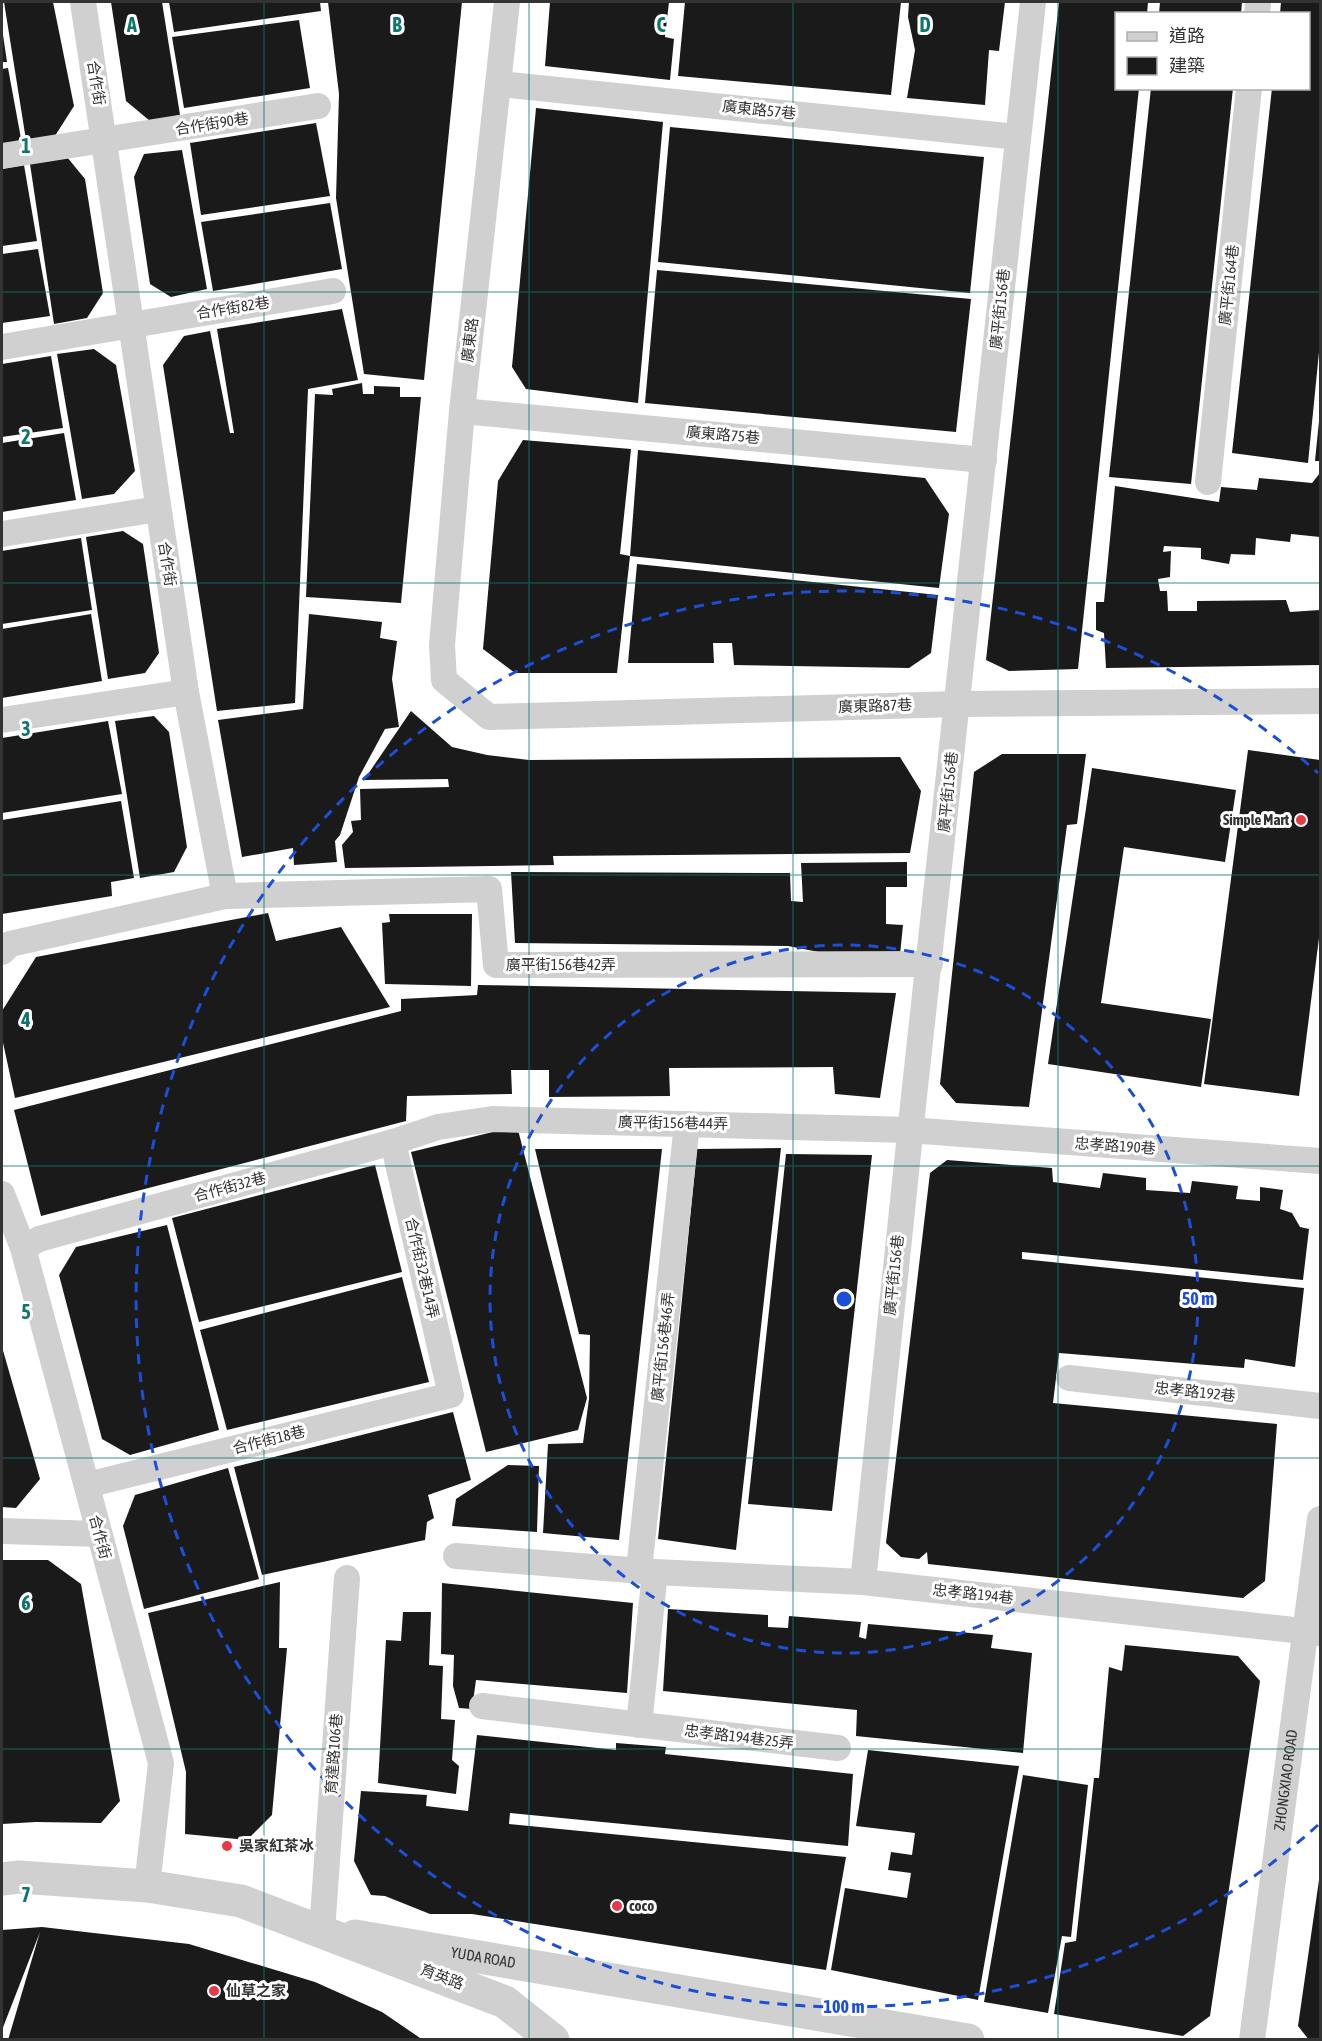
<svg xmlns="http://www.w3.org/2000/svg" width="1322" height="2041" viewBox="0 0 1322 2041" font-family="'Asap Condensed','Noto Sans TC',sans-serif">
	<style>
		.building { fill: #1a1a1a }
		.lines { fill: none; stroke-linecap: round; stroke-linejoin: round }
		.service { stroke: #d0d0d0; stroke-width: 26 }
		.minor { stroke: #d0d0d0; stroke-width: 33 }
		.tertiary { stroke: #d0d0d0; stroke-width: 33 }
		.grid { fill: none; stroke: #0f766e; stroke-width: 1.5; stroke-opacity: 0.55 }
		.ring { fill: none; stroke: #1d4ed8; stroke-width: 3; stroke-dasharray: 10 8 }
		.poi-dot { fill: #e63946; stroke: #fff; stroke-width: 2 }
		.labels { text-anchor: middle; stroke-width: 6; stroke-linejoin: round; paint-order: stroke }
		.street-label { font-size: 15px; fill: #333; stroke: #fff }
		.poi-label { font-size: 15px; font-weight: bold; fill: #333; stroke: #fff; text-anchor: start }
		.grid-label { font-size: 20px; text-anchor: middle; font-weight: bold; fill: #0f766e; stroke: #fff; stroke-width: 6; stroke-linejoin: round; paint-order: stroke }
		.centre { fill: #1d4ed8; stroke: #fff; stroke-width: 3 }
		.ring-label { font-size: 18px; text-anchor: middle; font-weight: bold; fill: #1d4ed8; stroke: #fff; stroke-width: 6; stroke-linejoin: round; paint-order: stroke }
	</style>
	<rect width="100%" height="100%" fill="#fff"/>
	<g class="building">
		<polygon points="4,2 53,2 74,106 53,139 26,140"/>
		<polygon points="111,2 162,2 180,115 150,121 126,101"/>
		<polygon points="169,2 320,2 321,11 174,32"/>
		<polygon points="328,2 462,2 424,380 364,374 336,198 339,94"/>
		<polygon points="550,2 669,2 665,37 674,39 670,80 545,66"/>
		<polygon points="685,2 901,2 891,95 678,76"/>
		<polygon points="909,2 1005,2 999,51 989,50 985,105 907,98 915,50 908,17"/>
		<polygon points="1059,2 1148,2 1147,14 1116,14 1116,88 1139,88 1078,669 1009,671 986,660"/>
		<polygon points="1160,2 1242,2 1241,14 1159,14"/>
		<polygon points="1281,2 1320,2 1320,342 1308,463 1232,453 1272,88 1308,88 1308,14 1280,14"/>
		<polygon points="299,20 310,88 184,108 172,37"/>
		<polygon points="2,28 7,62 2,62"/>
		<polygon points="8,68 22,144 2,147 2,69"/>
		<polygon points="1151,88 1233,88 1191,484 1109,477"/>
		<polygon points="536,108 663,122 638,403 526,389 512,367"/>
		<polygon points="316,123 330,196 201,215 190,143"/>
		<polygon points="670,127 984,157 970,293 658,262"/>
		<polygon points="182,150 207,289 171,297 150,284 134,177 144,154"/>
		<polygon points="67,157 85,179 103,293 87,318 54,324 30,164"/>
		<polygon points="24,165 37,241 2,246 2,169"/>
		<polygon points="330,203 342,269 213,291 201,222"/>
		<polygon points="38,249 50,316 2,323 2,254"/>
		<polygon points="657,270 971,299 956,432 645,403"/>
		<polygon points="342,309 358,380 308,389 295,703 217,711 163,365 184,336 210,331 230,433 234,433 217,329"/>
		<polygon points="94,349 116,365 135,471 114,494 82,499 57,354"/>
		<polygon points="51,356 63,428 2,437 2,364"/>
		<polygon points="362,383 363,394 374,394 374,386 400,387 400,397 421,397 401,603 306,597 315,394 333,395 332,389"/>
		<polygon points="1319,421 1320,461 1315,461"/>
		<polygon points="64,433 76,500 2,512 2,443"/>
		<polygon points="523,440 631,449 620,554 630,556 638,450 925,478 949,514 939,588 630,556 617,673 515,673 483,649 498,481"/>
		<polygon points="1320,473 1320,537 1291,534 1290,542 1256,538 1255,555 1231,554 1229,564 1201,559 1201,548 1164,546 1163,552 1171,551 1170,577 1158,579 1160,591 1167,591 1168,611 1197,611 1197,601 1286,600 1290,612 1320,610 1320,665 1106,668 1104,633 1096,630 1096,602 1104,602 1115,486 1219,502 1221,487 1257,490 1259,478 1312,483"/>
		<polygon points="123,531 143,544 159,653 145,673 108,679 86,537"/>
		<polygon points="81,538 92,610 2,624 2,551"/>
		<polygon points="637,564 938,595 931,653 909,668 734,665 732,643 713,643 714,663 628,663"/>
		<polygon points="91,614 102,681 2,698 2,629"/>
		<polygon points="309,614 382,622 380,638 397,641 392,679 399,727 385,729 359,777 340,835 335,841 337,862 294,865 293,848 242,857 218,720 303,709"/>
		<polygon points="411,711 452,747 487,755 529,760 900,757 921,791 910,853 553,856 554,865 345,868 342,845 353,832 351,821 361,820 360,789 449,787 448,779 364,780"/>
		<polygon points="154,716 169,732 187,847 174,872 140,878 115,721"/>
		<polygon points="108,721 122,794 2,813 2,738"/>
		<polygon points="1248,750 1320,760 1320,930 1299,1096 1204,1084"/>
		<polygon points="1002,754 1086,754 1077,824 1067,825 1029,1107 956,1103 940,1084 974,772"/>
		<polygon points="1092,768 1236,790 1225,862 1124,847 1101,1003 1211,1019 1201,1087 1048,1064"/>
		<polygon points="121,801 134,878 111,882 112,896 2,914 2,820"/>
		<polygon points="907,862 907,887 886,887 886,924 903,925 900,955 829,954 788,946 515,943 511,872 790,873 791,901 803,902 801,863"/>
		<polygon points="268,913 276,941 341,927 390,1007 15,1098 2,1038 2,1011 36,957"/>
		<polygon points="389,914 472,914 471,986 385,984 382,923 390,922"/>
		<polygon points="478,985 896,993 880,1098 835,1094 833,1067 669,1068 670,1096 549,1097 549,1070 511,1070 512,1094 407,1096 406,1121 41,1216 14,1110 401,1011 401,999 477,995"/>
		<polygon points="517,1126 587,1398 578,1430 486,1452 411,1152"/>
		<polygon points="781,1148 736,1550 658,1539 697,1149"/>
		<polygon points="535,1149 662,1149 619,1540 543,1533 548,1444 583,1443 589,1399 590,1335 579,1334"/>
		<polygon points="786,1154 872,1155 832,1511 748,1504"/>
		<polygon points="947,1160 1052,1168 1053,1182 1100,1188 1103,1173 1146,1178 1146,1190 1190,1193 1192,1181 1238,1186 1236,1199 1260,1201 1260,1187 1283,1190 1280,1209 1292,1213 1300,1227 1309,1229 1303,1280 1022,1252 1022,1259 1304,1288 1295,1367 1245,1359 1244,1368 1059,1353 1053,1403 1277,1424 1265,1581 1243,1598 928,1564 927,1552 919,1559 901,1557 886,1543 930,1173"/>
		<polygon points="375,1165 402,1272 199,1322 172,1218"/>
		<polygon points="167,1225 219,1430 130,1455 102,1439 59,1275 76,1247"/>
		<polygon points="402,1277 429,1382 227,1430 200,1330"/>
		<polygon points="2,1347 40,1479 16,1508 2,1507"/>
		<polygon points="453,1412 471,1480 428,1495 434,1518 427,1522 425,1540 262,1575 234,1467"/>
		<polygon points="508,1465 539,1466 537,1532 452,1526 456,1499"/>
		<polygon points="228,1468 259,1579 144,1609 123,1526 135,1495"/>
		<polygon points="2,1560 48,1560 81,1584 120,1801 101,1823 36,1822 2,1824"/>
		<polygon points="280,1582 279,1648 287,1648 272,1815 247,1840 185,1834 186,1772 148,1613"/>
		<polygon points="442,1583 633,1603 627,1693 476,1680 472,1709 459,1708 453,1686 454,1655 441,1654"/>
		<polygon points="668,1609 768,1615 768,1627 788,1628 789,1616 861,1622 859,1637 866,1639 868,1624 993,1635 991,1648 1032,1653 1023,1753 856,1736 857,1710 663,1691"/>
		<polygon points="403,1612 431,1612 429,1665 443,1666 441,1719 455,1720 452,1760 459,1766 456,1794 378,1783 386,1640 401,1641"/>
		<polygon points="1125,1645 1238,1656 1260,1681 1210,2016 1183,2036 1054,2014 1065,1943 1076,1941 1094,1778 1099,1778 1109,1667 1122,1671"/>
		<polygon points="477,1735 616,1750 616,1743 666,1747 665,1754 853,1774 848,1846 510,1813 509,1824 846,1857 826,1970 472,1914 430,1914 385,1896 371,1895 354,1861 361,1791 427,1795 426,1806 468,1811"/>
		<polygon points="868,1750 1019,1766 978,2000 831,1970 845,1888 907,1898 911,1873 888,1870 891,1852 912,1855 915,1833 856,1826"/>
		<polygon points="1023,1775 1088,1785 1071,1937 1062,1936 1048,2013 984,2002"/>
		<polygon points="1319,1880 1320,2040 1309,2040 1298,2026"/>
		<polygon points="42,1927 189,1944 315,1982 382,2012 423,2040 8,2040 40,1932 2,2030 2,1930"/>
	</g>
	<g class="lines">
		<g class="service">
			<polyline points="83,2 186,692 225,896"/>
			<polyline points="507,2 462,411 442,645 444,680 489,717 958,704 1320,701"/>
			<polyline points="1257,14 1258,2"/>
			<polyline points="500,84 1018,137"/>
			<polyline points="2,156 318,106"/>
			<polyline points="2,347 333,291"/>
			<polyline points="462,411 984,460"/>
			<polyline points="1208,482 1249,88"/>
			<polyline points="2,534 158,509"/>
			<polyline points="2,720 186,692"/>
			<polyline points="2,952 10,944 225,896 489,889 496,965 930,964"/>
			<polyline points="2,1194 23,1248 161,1763 147,1886"/>
			<polyline points="23,1248 39,1239 393,1142 438,1127 492,1119 909,1130 1320,1161"/>
			<polyline points="1069,1378 1320,1406"/>
			<polyline points="87,1485 451,1395 393,1142"/>
			<polyline points="2,1531 99,1534"/>
			<polyline points="456,1556 655,1572 863,1582 1320,1633"/>
			<polyline points="639,1570 687,1124"/>
			<path d="M863 1582C917 1055 976 528 1033 2"/>
			<polyline points="482,1706 838,1748"/>
			<polyline points="639,1725 655,1572"/>
			<polyline points="322,1931 347,1578"/>
			<path id="s1" d="M1252 2040 1320 1519"/>
		</g>
		<path class="minor" id="s2" d="M355 1936 968 2040"/>
		<polyline class="tertiary" points="2,1879 19,1877 147,1886 241,1901 505,2002 553,2040"/>
	</g>
	<path class="grid" d="M264 2V2040M529 2V2040M793 2V2040M1058 2V2040M2 292H1320M2 583H1320M2 875H1320M2 1166H1320M2 1458H1320M2 1749H1320"/>
	<g class="ring">
		<circle cx="844" cy="1299" r="354"/>
		<path d="M1318 1825A708 708 0 1 1 1318 773"/>
	</g>
	<g class="poi-dot">
		<circle cx="1301" cy="820" r="6"/>
		<circle cx="227" cy="1846" r="6"/>
		<circle cx="617" cy="1906" r="6"/>
		<circle cx="214" cy="1991" r="6"/>
	</g>
	<g class="labels">
		<g class="street-label">
			<text transform="translate(96 83) rotate(81)" y="5">合作街</text>
			<text transform="translate(759 110) rotate(6)" y="5">廣東路57巷</text>
			<text transform="translate(212 124) rotate(-9)" y="5">合作街90巷</text>
			<text transform="translate(1229 285) rotate(-84)" y="5">廣平街164巷</text>
			<text transform="translate(233 308) rotate(-9)" y="5">合作街82巷</text>
			<text transform="translate(1000 309) rotate(-84)" y="5">廣平街156巷</text>
			<text transform="translate(470 340) rotate(-83)" y="5">廣東路</text>
			<text transform="translate(723 435) rotate(5)" y="5">廣東路75巷</text>
			<text transform="translate(167 564) rotate(81)" y="5">合作街</text>
			<text transform="translate(875 706) rotate(-2)" y="5">廣東路87巷</text>
			<text transform="translate(948 792) rotate(-84)" y="5">廣平街156巷</text>
			<text x="561" y="970">廣平街156巷42弄</text>
			<text transform="translate(673 1123) rotate(1)" y="5">廣平街156巷44弄</text>
			<text transform="translate(1115 1146) rotate(4)" y="5">忠孝路190巷</text>
			<text transform="translate(230 1187) rotate(-15)" y="5">合作街32巷</text>
			<text transform="translate(422 1268) rotate(77)" y="5">合作街32巷14弄</text>
			<text transform="translate(894 1275) rotate(-84)" y="5">廣平街156巷</text>
			<text transform="translate(663 1347) rotate(-84)" y="5">廣平街156巷46弄</text>
			<text transform="translate(1195 1392) rotate(6)" y="5">忠孝路192巷</text>
			<text transform="translate(269 1440) rotate(-14)" y="5">合作街18巷</text>
			<text transform="translate(100 1537) rotate(75)" y="5">合作街</text>
			<text transform="translate(973 1594) rotate(6)" y="5">忠孝路194巷</text>
			<text transform="translate(739 1737) rotate(7)" y="5">忠孝路194巷25弄</text>
			<text transform="translate(334 1754) rotate(-86)" y="5">育達路106巷</text>
			<text dy="5" stroke="none"><textPath href="#s1" startOffset="262">ZHONGXIAO ROAD</textPath></text>
			<text dy="5" stroke="none"><textPath href="#s2" startOffset="130">YUDA ROAD</textPath></text>
			<text transform="translate(442 1977) rotate(21)" y="5">育英路</text>
		</g>
		<g class="poi-label">
			<text x="1289" y="825" text-anchor="end">Simple Mart</text>
			<text x="239" y="1851">吳家紅茶冰</text>
			<text x="629" y="1911">coco</text>
			<text x="226" y="1996">仙草之家</text>
		</g>
	</g>
	<g class="grid-label">
		<text x="132" y="32">A</text>
		<text x="397" y="32">B</text>
		<text x="661" y="32">C</text>
		<text x="925" y="32">D</text>
		<text x="26" y="153">1</text>
		<text x="26" y="444">2</text>
		<text x="26" y="736">3</text>
		<text x="26" y="1027">4</text>
		<text x="26" y="1319">5</text>
		<text x="26" y="1610">6</text>
		<text x="26" y="1902">7</text>
	</g>
	<circle cx="844" cy="1299" r="9" class="centre"/>
	<g class="ring-label">
		<text x="1198" y="1305">50 m</text>
		<text x="844" y="2013">100 m</text>
	</g>
	<rect width="1322" height="2041" fill="none" stroke="#333333" stroke-width="6"/>
	<rect x="1115" y="12" width="195" height="78" fill="#ffffff" stroke="#adadad" stroke-width="1.5"/>
	<rect x="1127" y="32" width="30" height="9" fill="#d0d0d0" stroke="#adadad" stroke-width="1.5"/>
	<text x="1169" y="42" font-size="18" fill="#333333">道路</text>
	<rect x="1127" y="57" width="30" height="18" fill="#1a1a1a" stroke="#adadad" stroke-width="1.5"/>
	<text x="1169" y="72" font-size="18" fill="#333333">建築</text>
</svg>
